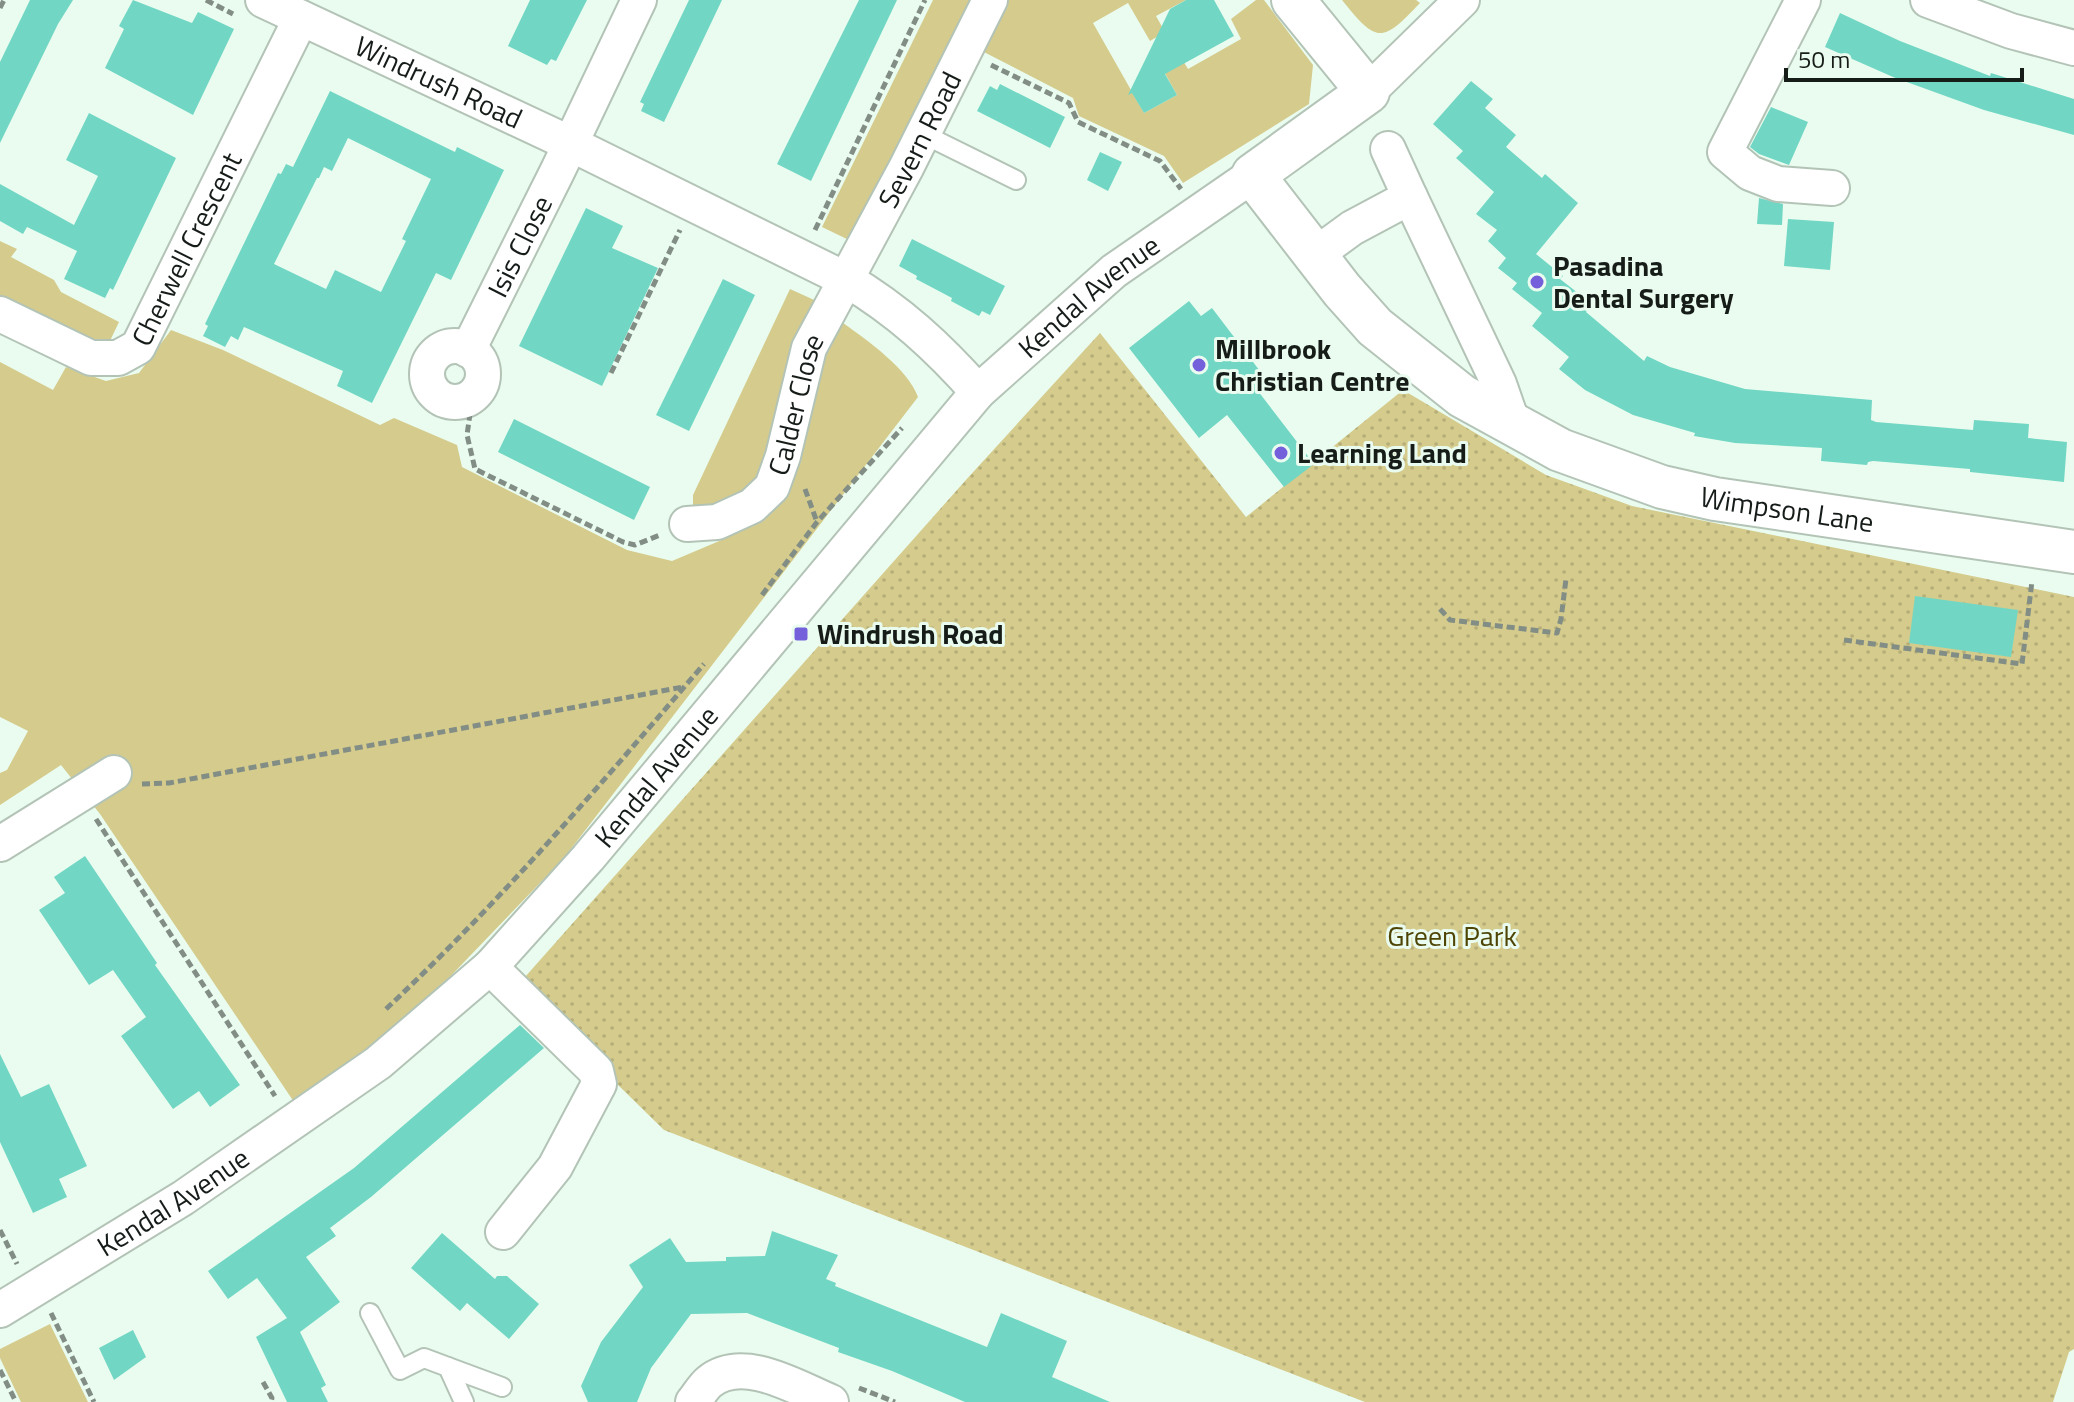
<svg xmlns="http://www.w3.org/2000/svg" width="2074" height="1402" viewBox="0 0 2074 1402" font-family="'Titillium Web',sans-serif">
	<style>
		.green { fill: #d5cb8c }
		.park { fill: url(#park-dots) }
		.building { fill: #71d7c4; fill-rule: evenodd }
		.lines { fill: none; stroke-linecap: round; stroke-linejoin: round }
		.service-casing { stroke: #b3c4b7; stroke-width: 22 }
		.minor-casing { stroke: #b3c4b7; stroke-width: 38 }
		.tertiary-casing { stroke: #b3c4b7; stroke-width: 46 }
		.path { stroke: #828e85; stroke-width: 5; stroke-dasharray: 8 4; stroke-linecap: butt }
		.service { stroke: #fff; stroke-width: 18 }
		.minor { stroke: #fff; stroke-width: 34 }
		.tertiary { stroke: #fff; stroke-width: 42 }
		.poi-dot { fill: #7560db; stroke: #eafcef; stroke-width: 3 }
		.labels { text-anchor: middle; stroke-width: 6; stroke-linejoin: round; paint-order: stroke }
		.street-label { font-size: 28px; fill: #161c18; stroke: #eafcef }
		.poi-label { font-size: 28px; font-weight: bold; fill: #161c18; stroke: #eafcef; text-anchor: start }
		.park-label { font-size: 28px; fill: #4e4505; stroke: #eafcef }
	</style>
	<defs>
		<pattern id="park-dots" width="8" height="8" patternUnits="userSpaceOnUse" patternTransform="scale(2)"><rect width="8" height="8" fill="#d5cb8c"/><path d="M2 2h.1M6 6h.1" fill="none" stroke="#b6ae78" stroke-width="1.8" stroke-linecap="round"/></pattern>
	</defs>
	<rect width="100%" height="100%" fill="#eafcef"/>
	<g class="green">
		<polygon points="933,0 975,0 853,242 822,227"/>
		<polygon points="1000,0 1186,0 1156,16 1165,32 1150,41 1128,3 1093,23 1144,113 1177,95 1157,59 1176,49 1188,69 1241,39 1231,19 1256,0 1264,0 1313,65 1309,104 1183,183 1164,156 1079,116 1073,98 980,50"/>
		<path d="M1342 0H1416L1420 3C1382 43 1377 44 1342 0Z"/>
		<polygon points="0,241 17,249 11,257 54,280 61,292 119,322 107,347 0,301"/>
		<polygon points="790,289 823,304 775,456 753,490 717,509 693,505 693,495"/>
		<path d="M843 323C867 340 908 369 918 397L564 858 443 984 360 1059 294 1102 100 814 61 765 0 805V773L7 770 28 731 0 717V362L53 390 66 367 106 381 139 373 171 330 223 350 380 425 394 418 457 445 462 467 627 550 672 561 724 539 763 514 817 367Z"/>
		<polygon points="50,1324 88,1402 21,1402 0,1358 0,1349"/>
	</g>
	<polygon class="park" points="1100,333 1246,517 1403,390 1546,475 1632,506 2074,597 2074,1349 2069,1352 2053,1402 1365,1402 664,1130 517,986 965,481"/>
	<g class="building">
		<polygon points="30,0 73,0 58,24 0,143 0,62"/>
		<polygon points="133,0 192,23 198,12 234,29 193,115 105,68 124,29 119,26"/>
		<polygon points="530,0 587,0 556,61 551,59 547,65 508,46"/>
		<polygon points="689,0 722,0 664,122 641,111 644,104 640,102"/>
		<polygon points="859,0 897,0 811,181 777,164"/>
		<polygon points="1186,0 1214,0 1234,36 1165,74 1177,95 1144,113 1132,93 1128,95 1170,9"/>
		<polygon points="1840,13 1900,41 1990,76 1991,73 2074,99 2074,135 1984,110 1893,77 1825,47"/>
		<polygon points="1471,81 1493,99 1485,108 1516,135 1506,147 1542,178 1545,174 1578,203 1536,254 1563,276 1560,279 1592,304 1586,312 1644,361 1647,356 1670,367 1745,389 1872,400 1871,420 1876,422 1973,430 1974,420 2029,424 2028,438 2067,442 2064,482 1970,472 1970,469 1873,461 1868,462 1867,465 1821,461 1822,448 1735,443 1694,436 1695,433 1633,415 1585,390 1559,369 1569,357 1532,326 1542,313 1512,289 1517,283 1498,268 1506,258 1488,241 1497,230 1476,214 1494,192 1456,158 1463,151 1433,124"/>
		<polygon points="1000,84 1065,117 1050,148 977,111 990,86 997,90"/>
		<path d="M330 91 455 152 457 147 504 170 451 280 436 273 372 403 337 386 343 371 244 327 238 340 231 336 225 347 203 336 208 326 205 324 278 173 281 174 286 164 293 167ZM348 138 431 179 402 239 406 241 381 292 335 270 326 289 274 264 317 178H319L324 167 332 171Z"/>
		<polygon points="1771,107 1808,122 1789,165 1759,154 1750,147"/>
		<polygon points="89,113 176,158 113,290 110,288 105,298 64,279 77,251 27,227 23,234 0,221 0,184 74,225 98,176 66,160"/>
		<polygon points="1100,152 1122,162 1108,191 1087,180"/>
		<polygon points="1759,198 1783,204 1782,225 1757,224"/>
		<polygon points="586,208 623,226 612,248 658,268 602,386 519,346"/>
		<polygon points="1788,219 1834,222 1830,270 1784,266"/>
		<polygon points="912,239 1005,286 990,315 982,311 979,316 951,301 952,298 916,279 917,276 899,266"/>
		<polygon points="723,279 755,295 689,431 656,415"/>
		<polygon points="1189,301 1201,316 1212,308 1269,383 1258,391 1314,464 1284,487 1227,415 1199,438 1129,348"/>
		<polygon points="514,419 650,487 634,520 498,452"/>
		<polygon points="1915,596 2018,610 2011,657 1909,643"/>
		<polygon points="85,856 157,963 155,965 240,1085 210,1107 199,1091 173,1109 121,1036 146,1017 113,970 89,985 39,910 65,893 54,877"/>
		<polygon points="520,1025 544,1048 371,1197 330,1228 336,1236 306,1257 340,1302 300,1332 326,1385 321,1388 328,1402 287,1402 256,1337 287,1318 257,1278 228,1299 208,1271 354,1168"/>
		<polygon points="0,1054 21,1097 49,1084 87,1166 59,1179 67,1197 33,1213 0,1142"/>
		<polygon points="772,1231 838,1255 826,1279 836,1283 835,1286 987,1347 1001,1313 1067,1341 1052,1377 1110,1402 965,1402 892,1371 838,1352 839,1348 747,1313 691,1314 651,1368 637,1402 588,1402 581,1386 601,1342 643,1287 629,1265 670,1238 686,1262 726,1261 726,1257 765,1256"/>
		<polygon points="442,1233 495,1279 497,1276 507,1276 539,1304 509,1339 467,1303 460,1311 411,1268"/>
		<polygon points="133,1330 146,1357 114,1380 99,1348"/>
	</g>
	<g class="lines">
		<g class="service-casing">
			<g id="service">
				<polyline points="923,134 1016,180"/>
				<polyline points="370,1313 400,1370 424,1358 448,1367 464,1402"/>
				<polyline points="448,1367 502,1387"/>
			</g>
		</g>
		<g class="minor-casing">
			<g id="minor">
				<path id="s1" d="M263 0 571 144 847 280C899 311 938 347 978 392"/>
				<polyline points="1803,0 1725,152 1750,173 1778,184 1832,188"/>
				<polyline points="1928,0 2011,31 2074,48"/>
				<polyline points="1368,92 1462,0"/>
				<polyline points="1388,149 1410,197"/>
				<polyline points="1315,255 1352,228 1410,197 1499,384 1513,424"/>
				<path id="s2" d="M0 314 91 358H118L138 347 301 18"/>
				<circle cx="455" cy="374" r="28"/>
				<path id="s3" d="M468 350 558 170 639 0"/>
				<path id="s4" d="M687 524 717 522 752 506 772 487 783 456 809 348 906 168 990 0"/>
				<polyline points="0,844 114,773"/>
				<polyline points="490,967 596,1071 599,1084 555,1167 503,1232"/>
				<path id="s5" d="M0 1310 183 1198 378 1063 490 967 588 858 978 392 1114 271 1253 175"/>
				<path d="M693 1402C698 1396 703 1387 709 1382 743 1354 797 1388 831 1402"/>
			</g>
		</g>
		<g class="tertiary-casing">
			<g id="tertiary">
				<path id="s6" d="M1293 0 1368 92 1253 175 1342 290 1375 327 1462 396 1560 450 1662 487 1715 499 2074 552"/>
			</g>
		</g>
		<g class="path">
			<polyline points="206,0 233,14"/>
			<polyline points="0,8 4,0"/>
			<polyline points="991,65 1069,103 1078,122 1160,161 1181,189"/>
			<polyline points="815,230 925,0"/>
			<polyline points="611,373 680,230"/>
			<polyline points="483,379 470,414 467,435 475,469 623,542 635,545 660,535"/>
			<polyline points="805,489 817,522"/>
			<polyline points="762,595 817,522 902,428"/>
			<polyline points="1440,609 1450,620 1557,633 1561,619 1566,579"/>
			<polyline points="1844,640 2022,664 2032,581"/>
			<polyline points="142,784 169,783 683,687"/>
			<polyline points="96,819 275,1096"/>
			<path d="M386 1009C502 900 601 784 704 664"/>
			<polyline points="0,1230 17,1264"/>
			<polyline points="51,1313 94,1402"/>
			<polyline points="0,1370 16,1402"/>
			<polyline points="263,1382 272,1398 271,1402"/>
			<polyline points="859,1388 895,1402"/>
		</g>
		<use href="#service" class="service"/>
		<use href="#minor" class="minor"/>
		<use href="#tertiary" class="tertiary"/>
	</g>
	<g class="poi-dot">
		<circle cx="1537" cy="282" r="8"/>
		<circle cx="1199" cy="365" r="8"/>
		<circle cx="1281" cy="453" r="8"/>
		<rect x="793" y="626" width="16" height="16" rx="4"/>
	</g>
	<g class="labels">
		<g class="street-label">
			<text dy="10" stroke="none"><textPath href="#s1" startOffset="194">Windrush Road</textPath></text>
			<text dy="10" stroke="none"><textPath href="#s4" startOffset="476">Severn Road</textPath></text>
			<text dy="10" stroke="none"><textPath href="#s3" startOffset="116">Isis Close</textPath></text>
			<text dy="10" stroke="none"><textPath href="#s2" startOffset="260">Cherwell Crescent</textPath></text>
			<text dy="10" stroke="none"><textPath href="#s5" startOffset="1500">Kendal Avenue</textPath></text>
			<text dy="10" stroke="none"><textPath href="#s4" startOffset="182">Calder Close</textPath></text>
			<text dy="10" stroke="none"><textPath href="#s6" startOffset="914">Wimpson Lane</textPath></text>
			<text dy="10" stroke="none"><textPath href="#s5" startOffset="852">Kendal Avenue</textPath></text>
			<text dy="10" stroke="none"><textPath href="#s5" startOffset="204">Kendal Avenue</textPath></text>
		</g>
		<g class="poi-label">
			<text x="1553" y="276">Pasadina<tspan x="1553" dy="32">Dental Surgery</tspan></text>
			<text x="1215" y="359">Millbrook<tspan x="1215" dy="32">Christian Centre</tspan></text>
			<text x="1297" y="463">Learning Land</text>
			<text x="817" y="644">Windrush Road</text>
		</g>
		<g class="park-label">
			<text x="1452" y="946">Green Park</text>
		</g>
	</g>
	<path d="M1786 68v12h236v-12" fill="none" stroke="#161c18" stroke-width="4"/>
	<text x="1798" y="68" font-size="24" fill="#161c18" stroke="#eafcef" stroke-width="6" paint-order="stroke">50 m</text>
</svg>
